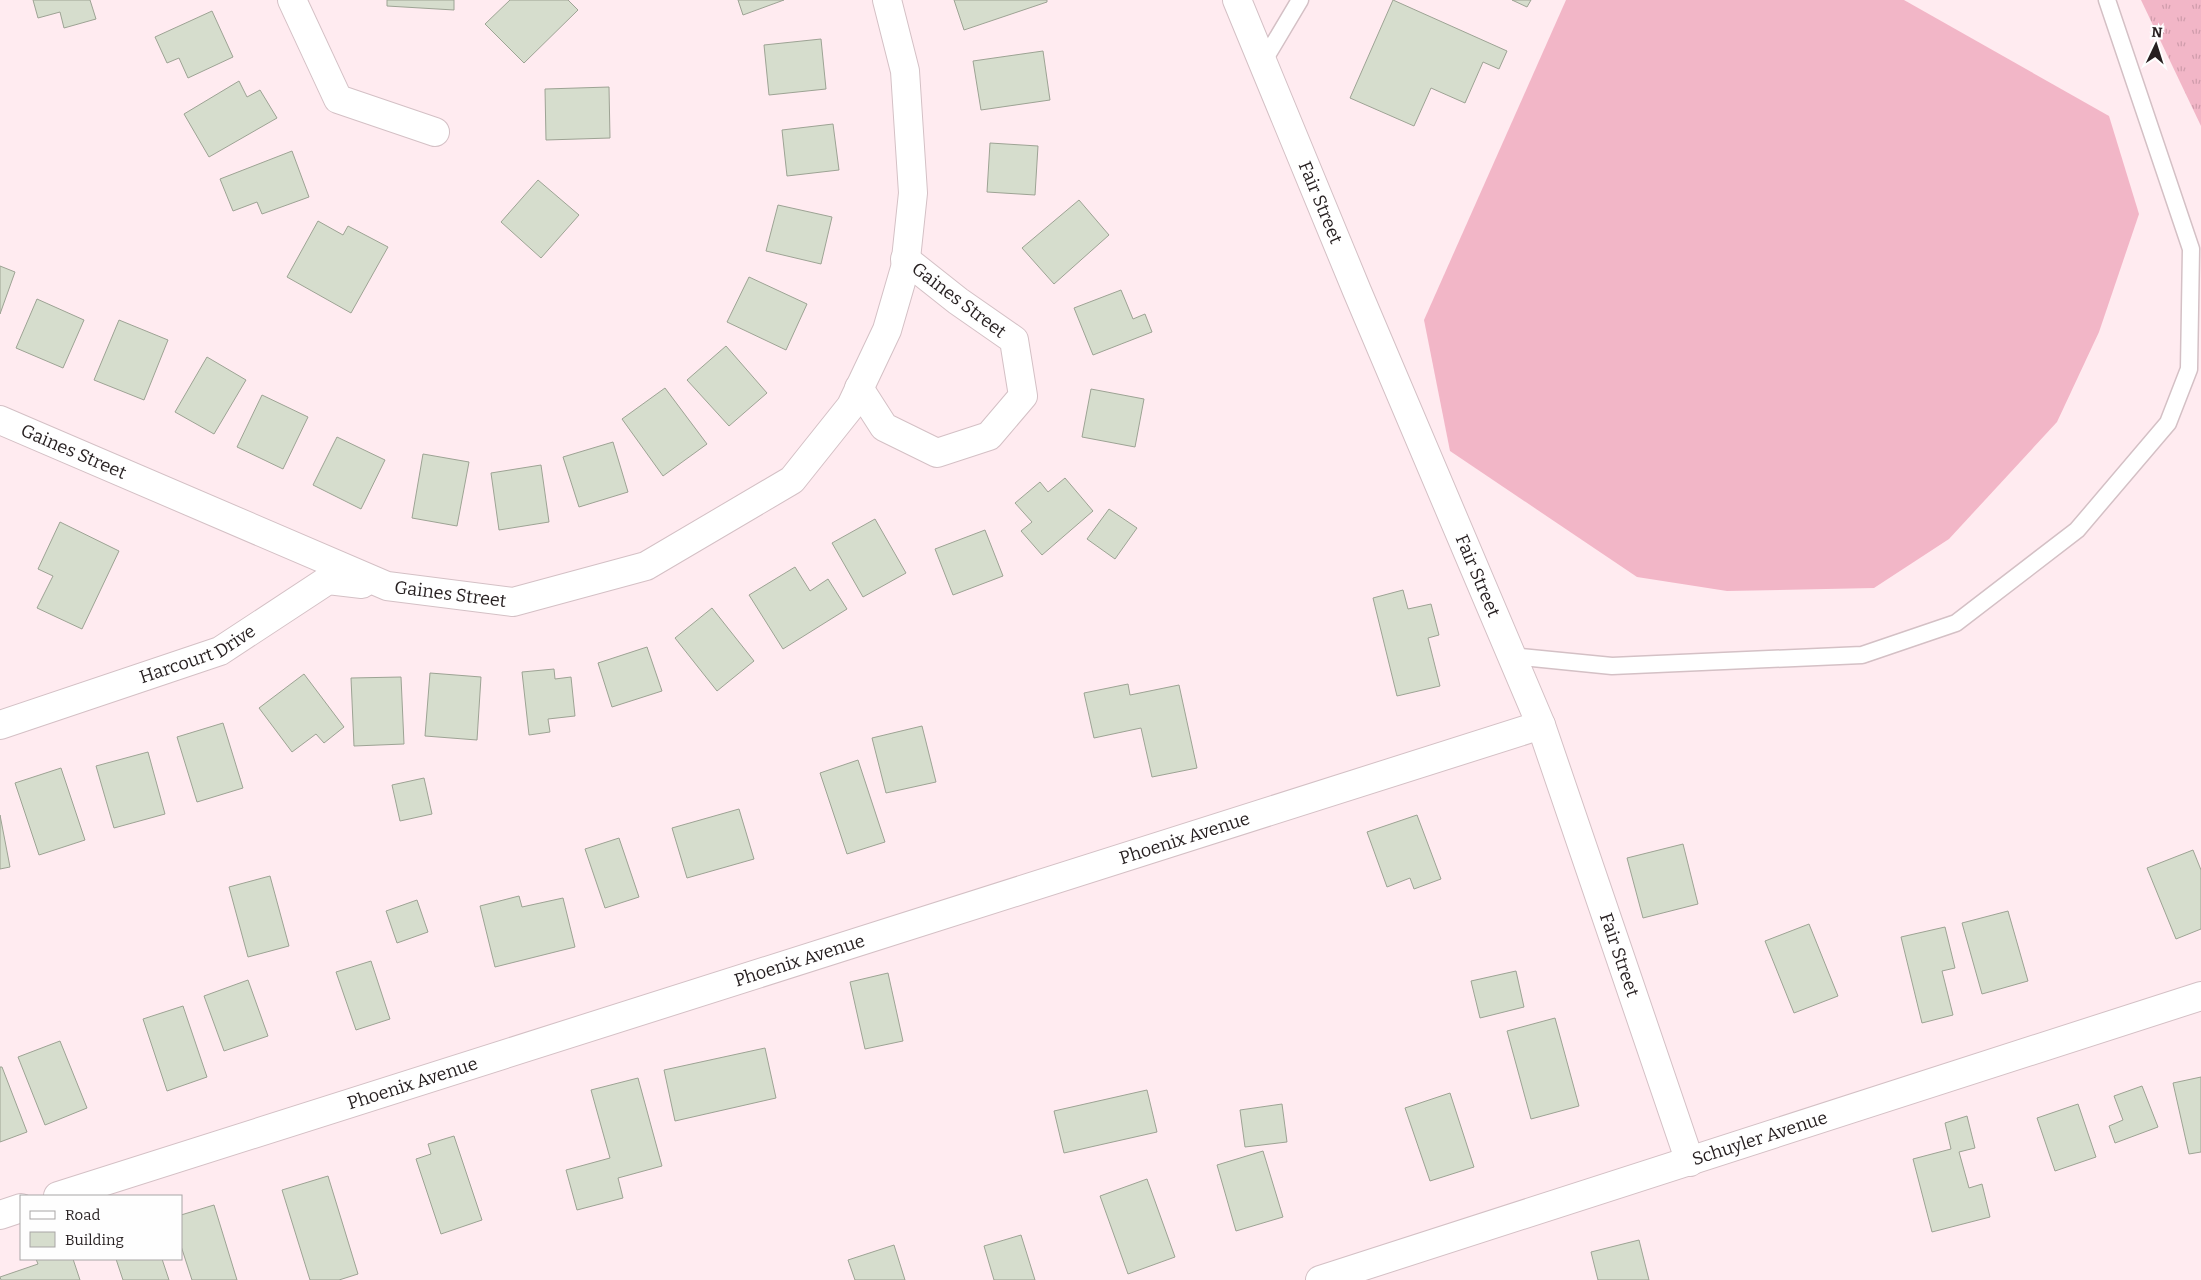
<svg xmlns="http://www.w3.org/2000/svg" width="2201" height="1280" viewBox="0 0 2201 1280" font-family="Bitter,serif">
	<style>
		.grass { fill: url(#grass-tufts) }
		.garden { fill: #f2b6c7 }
		.building { fill: #d6ddcd; stroke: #9da394 }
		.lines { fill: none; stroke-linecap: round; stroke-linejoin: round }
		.lane-casing { stroke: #d4c0c5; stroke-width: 19 }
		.street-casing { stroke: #d4c0c5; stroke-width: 30 }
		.lane { stroke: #fff; stroke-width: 16 }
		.street { stroke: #fff; stroke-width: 28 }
		.labels { text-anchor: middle; stroke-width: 5; stroke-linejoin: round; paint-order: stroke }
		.street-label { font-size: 18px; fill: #261f20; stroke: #fefefe }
	</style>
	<defs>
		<pattern id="grass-tufts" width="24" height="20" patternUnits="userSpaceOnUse" patternTransform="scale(1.25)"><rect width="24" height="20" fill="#f2b6c7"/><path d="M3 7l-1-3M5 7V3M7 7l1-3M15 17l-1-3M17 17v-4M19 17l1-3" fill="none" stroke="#cf9cab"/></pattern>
	</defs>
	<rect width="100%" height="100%" fill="#ffebf0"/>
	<polygon class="grass" points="2141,0 2201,0 2201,126"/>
	<polygon class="garden" points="1566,0 1904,0 2109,116 2139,214 2099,332 2057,422 1949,539 1874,588 1727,591 1637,577 1450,451 1424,320"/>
	<g class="building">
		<polygon points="33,0 90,0 96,19 64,28 60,12 38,18"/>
		<polygon points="387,0 454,0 454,10 387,6"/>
		<polygon points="510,0 568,0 578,10 524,63 485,24"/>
		<polygon points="738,0 784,0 743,15"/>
		<polygon points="954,0 1047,0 1047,2 964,30"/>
		<polygon points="1393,0 1507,51 1499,69 1483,62 1465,103 1431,88 1414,126 1350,98"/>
		<polygon points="1512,0 1531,0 1527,7"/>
		<polygon points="212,11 233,57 188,78 179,58 167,63 155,37"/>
		<polygon points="821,39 826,89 769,95 764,45"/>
		<polygon points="1043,51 1050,100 981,110 973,61"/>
		<polygon points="239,81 247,97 260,90 277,118 209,157 184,114"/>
		<polygon points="609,87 610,138 546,140 545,89"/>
		<polygon points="833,124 839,170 787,176 782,130"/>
		<polygon points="990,143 1038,146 1035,195 987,192"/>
		<polygon points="292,151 309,197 262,214 257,202 233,211 220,179"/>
		<polygon points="538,180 579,215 541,258 501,222"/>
		<polygon points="1079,200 1109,235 1054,284 1022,248"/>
		<polygon points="778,205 832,217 821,264 766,251"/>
		<polygon points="318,221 343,235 348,226 388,247 351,313 287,277"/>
		<polygon points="0,266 15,272 0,314"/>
		<polygon points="749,277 807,304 786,350 727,322"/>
		<polygon points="1121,290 1133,319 1145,314 1152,332 1093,355 1074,308"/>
		<polygon points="37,299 84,320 63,368 16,348"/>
		<polygon points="119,320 168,340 144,400 94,380"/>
		<polygon points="726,346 767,393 729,426 687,380"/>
		<polygon points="207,357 246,380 214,434 175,412"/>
		<polygon points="665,388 707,444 663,476 622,419"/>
		<polygon points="1091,389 1144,399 1135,447 1082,437"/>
		<polygon points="262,395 308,417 283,469 237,447"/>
		<polygon points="337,437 385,460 361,509 313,485"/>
		<polygon points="613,442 628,492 579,507 563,457"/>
		<polygon points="423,454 469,462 457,526 412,518"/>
		<polygon points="541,465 549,522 499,530 491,473"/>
		<polygon points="1065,478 1093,511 1042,555 1021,531 1032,522 1015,503 1040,482 1048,492"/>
		<polygon points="1109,509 1137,528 1115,559 1087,539"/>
		<polygon points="875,519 906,573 863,597 832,543"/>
		<polygon points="60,522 119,551 82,629 37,608 53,576 38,569"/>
		<polygon points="985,530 1003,576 953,595 935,549"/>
		<polygon points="795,567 810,591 828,579 847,609 783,649 749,595"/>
		<polygon points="1403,590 1408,609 1431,604 1439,635 1428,638 1440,686 1397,696 1373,598"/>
		<polygon points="712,608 754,661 717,691 675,638"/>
		<polygon points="647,647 662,691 612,707 598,663"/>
		<polygon points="554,669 555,679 571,677 575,716 548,719 550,732 529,735 522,672"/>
		<polygon points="430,673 481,677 477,740 425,736"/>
		<polygon points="304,674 344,727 324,743 316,734 292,752 259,708"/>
		<polygon points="401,677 404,744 354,746 351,678"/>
		<polygon points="1128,684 1130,695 1179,685 1197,768 1152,777 1141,728 1094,738 1084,693"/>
		<polygon points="223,723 243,788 197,802 177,737"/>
		<polygon points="922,726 936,782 886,793 872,738"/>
		<polygon points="148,752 165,814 114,828 96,766"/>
		<polygon points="858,760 885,842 847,854 820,773"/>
		<polygon points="61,768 85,840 39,855 15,783"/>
		<polygon points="424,778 432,814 400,821 392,785"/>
		<polygon points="739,809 754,859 687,878 672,828"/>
		<polygon points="0,815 10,867 0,869"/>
		<polygon points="1417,815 1441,879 1414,889 1410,878 1387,887 1367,832"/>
		<polygon points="619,838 639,897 605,908 585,849"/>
		<polygon points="1683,844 1698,904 1643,918 1627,858"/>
		<polygon points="2193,850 2201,870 2201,929 2176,939 2147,868"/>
		<polygon points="270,876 289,946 248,957 229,887"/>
		<polygon points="519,896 522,907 563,898 575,947 495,967 480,906"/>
		<polygon points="417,900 428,932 397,943 386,911"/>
		<polygon points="2008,911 2028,981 1982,994 1962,923"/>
		<polygon points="1809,924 1838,996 1794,1013 1765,941"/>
		<polygon points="1945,927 1955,968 1942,971 1953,1015 1922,1023 1901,937"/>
		<polygon points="371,961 390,1019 356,1030 336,972"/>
		<polygon points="1516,971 1524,1007 1480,1018 1471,981"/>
		<polygon points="888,973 903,1041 865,1049 850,982"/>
		<polygon points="248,980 268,1036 224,1051 204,996"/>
		<polygon points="183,1006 207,1077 167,1091 143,1019"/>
		<polygon points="1555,1018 1579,1106 1531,1119 1507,1031"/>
		<polygon points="60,1041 87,1108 45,1125 18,1057"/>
		<polygon points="765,1048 776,1098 675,1121 664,1070"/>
		<polygon points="0,1067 2,1067 27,1132 0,1142"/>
		<polygon points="2201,1077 2201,1152 2189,1154 2173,1083"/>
		<polygon points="638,1078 662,1166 618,1178 623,1198 577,1210 566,1170 610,1158 591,1090"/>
		<polygon points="2142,1086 2158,1127 2115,1143 2109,1126 2123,1120 2114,1096"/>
		<polygon points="1147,1090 1157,1132 1064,1153 1054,1111"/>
		<polygon points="1450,1093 1474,1167 1430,1181 1405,1108"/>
		<polygon points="1282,1104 1287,1142 1245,1147 1240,1110"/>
		<polygon points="2078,1104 2096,1157 2055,1171 2037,1118"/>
		<polygon points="1967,1116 1975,1148 1959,1152 1969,1188 1982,1184 1990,1217 1932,1232 1913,1159 1951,1149 1945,1123"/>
		<polygon points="454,1136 482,1220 441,1234 416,1159 431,1154 428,1144"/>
		<polygon points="1263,1151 1283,1217 1236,1231 1217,1165"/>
		<polygon points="328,1176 358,1274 339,1280 310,1280 282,1190"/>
		<polygon points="1147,1179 1175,1257 1128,1274 1100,1196"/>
		<polygon points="214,1205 237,1280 192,1280 181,1246 181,1215"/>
		<polygon points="1021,1235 1035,1280 994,1280 984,1246"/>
		<polygon points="1639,1240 1649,1280 1598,1280 1591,1252"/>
		<polygon points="894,1245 905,1280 855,1280 848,1260"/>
		<polygon points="36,1259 73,1259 80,1280 1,1280 0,1277 38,1264"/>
		<polygon points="116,1259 162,1259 169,1280 123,1280"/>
	</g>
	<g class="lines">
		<g class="lane-casing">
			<g id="lane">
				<polyline points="1263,62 1300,0"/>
				<polyline points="1511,656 1612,666 1862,655 1956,623 2077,530 2168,423 2189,369 2191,249 2107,0"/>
			</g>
		</g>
		<g class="street-casing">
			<g id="street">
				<polyline points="292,0 338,99 435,132"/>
				<path id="s1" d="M1237 0 1357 291 1541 725 1690 1162"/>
				<polyline points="859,388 884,427 937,453 989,436 1023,396 1014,340 958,301 905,259"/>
				<path id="s2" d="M0 420 387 586 513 602 646 566 792 480 851 406 887 330 905 268 913 193 905 71 887 0"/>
				<path id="s3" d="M0 725 220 651 328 580 362 584"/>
				<path id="s4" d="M58 1196 1541 725"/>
				<polyline points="0,1215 21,1208"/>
				<path id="s5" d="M1320 1280 2201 996"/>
			</g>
		</g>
		<use href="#lane" class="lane"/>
		<use href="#street" class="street"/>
	</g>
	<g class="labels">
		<g class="street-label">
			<text dy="6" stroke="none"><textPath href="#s1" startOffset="219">Fair Street</textPath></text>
			<text transform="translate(959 300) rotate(37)" y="6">Gaines Street</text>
			<text dy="6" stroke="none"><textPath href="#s2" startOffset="80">Gaines Street</textPath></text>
			<text dy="6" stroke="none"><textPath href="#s1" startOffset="624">Fair Street</textPath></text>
			<text dy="6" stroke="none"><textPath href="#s2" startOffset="485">Gaines Street</textPath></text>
			<text dy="6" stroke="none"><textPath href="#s3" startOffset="210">Harcourt Drive</textPath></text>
			<text dy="6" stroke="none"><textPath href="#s4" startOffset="1182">Phoenix Avenue</textPath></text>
			<text dy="6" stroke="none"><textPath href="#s1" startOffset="1029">Fair Street</textPath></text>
			<text dy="6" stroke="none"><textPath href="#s4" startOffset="778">Phoenix Avenue</textPath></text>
			<text dy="6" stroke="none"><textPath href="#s4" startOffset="372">Phoenix Avenue</textPath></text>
			<text dy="6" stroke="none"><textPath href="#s5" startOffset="462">Schuyler Avenue</textPath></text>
		</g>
	</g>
	<rect x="20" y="1195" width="162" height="65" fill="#fefefe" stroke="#a8a5a5"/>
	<rect x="30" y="1211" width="25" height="8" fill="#ffffff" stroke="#a8a5a5"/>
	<text x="65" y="1220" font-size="15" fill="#261f20">Road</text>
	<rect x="30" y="1232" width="25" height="15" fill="#d6ddcd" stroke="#a8a5a5"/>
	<text x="65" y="1245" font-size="15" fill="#261f20">Building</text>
	<g transform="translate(2156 45) rotate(4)" stroke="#fefefe" stroke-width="4" paint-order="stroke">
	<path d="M0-4L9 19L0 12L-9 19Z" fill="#261f20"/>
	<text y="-8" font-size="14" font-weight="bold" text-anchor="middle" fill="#261f20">N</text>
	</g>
</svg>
